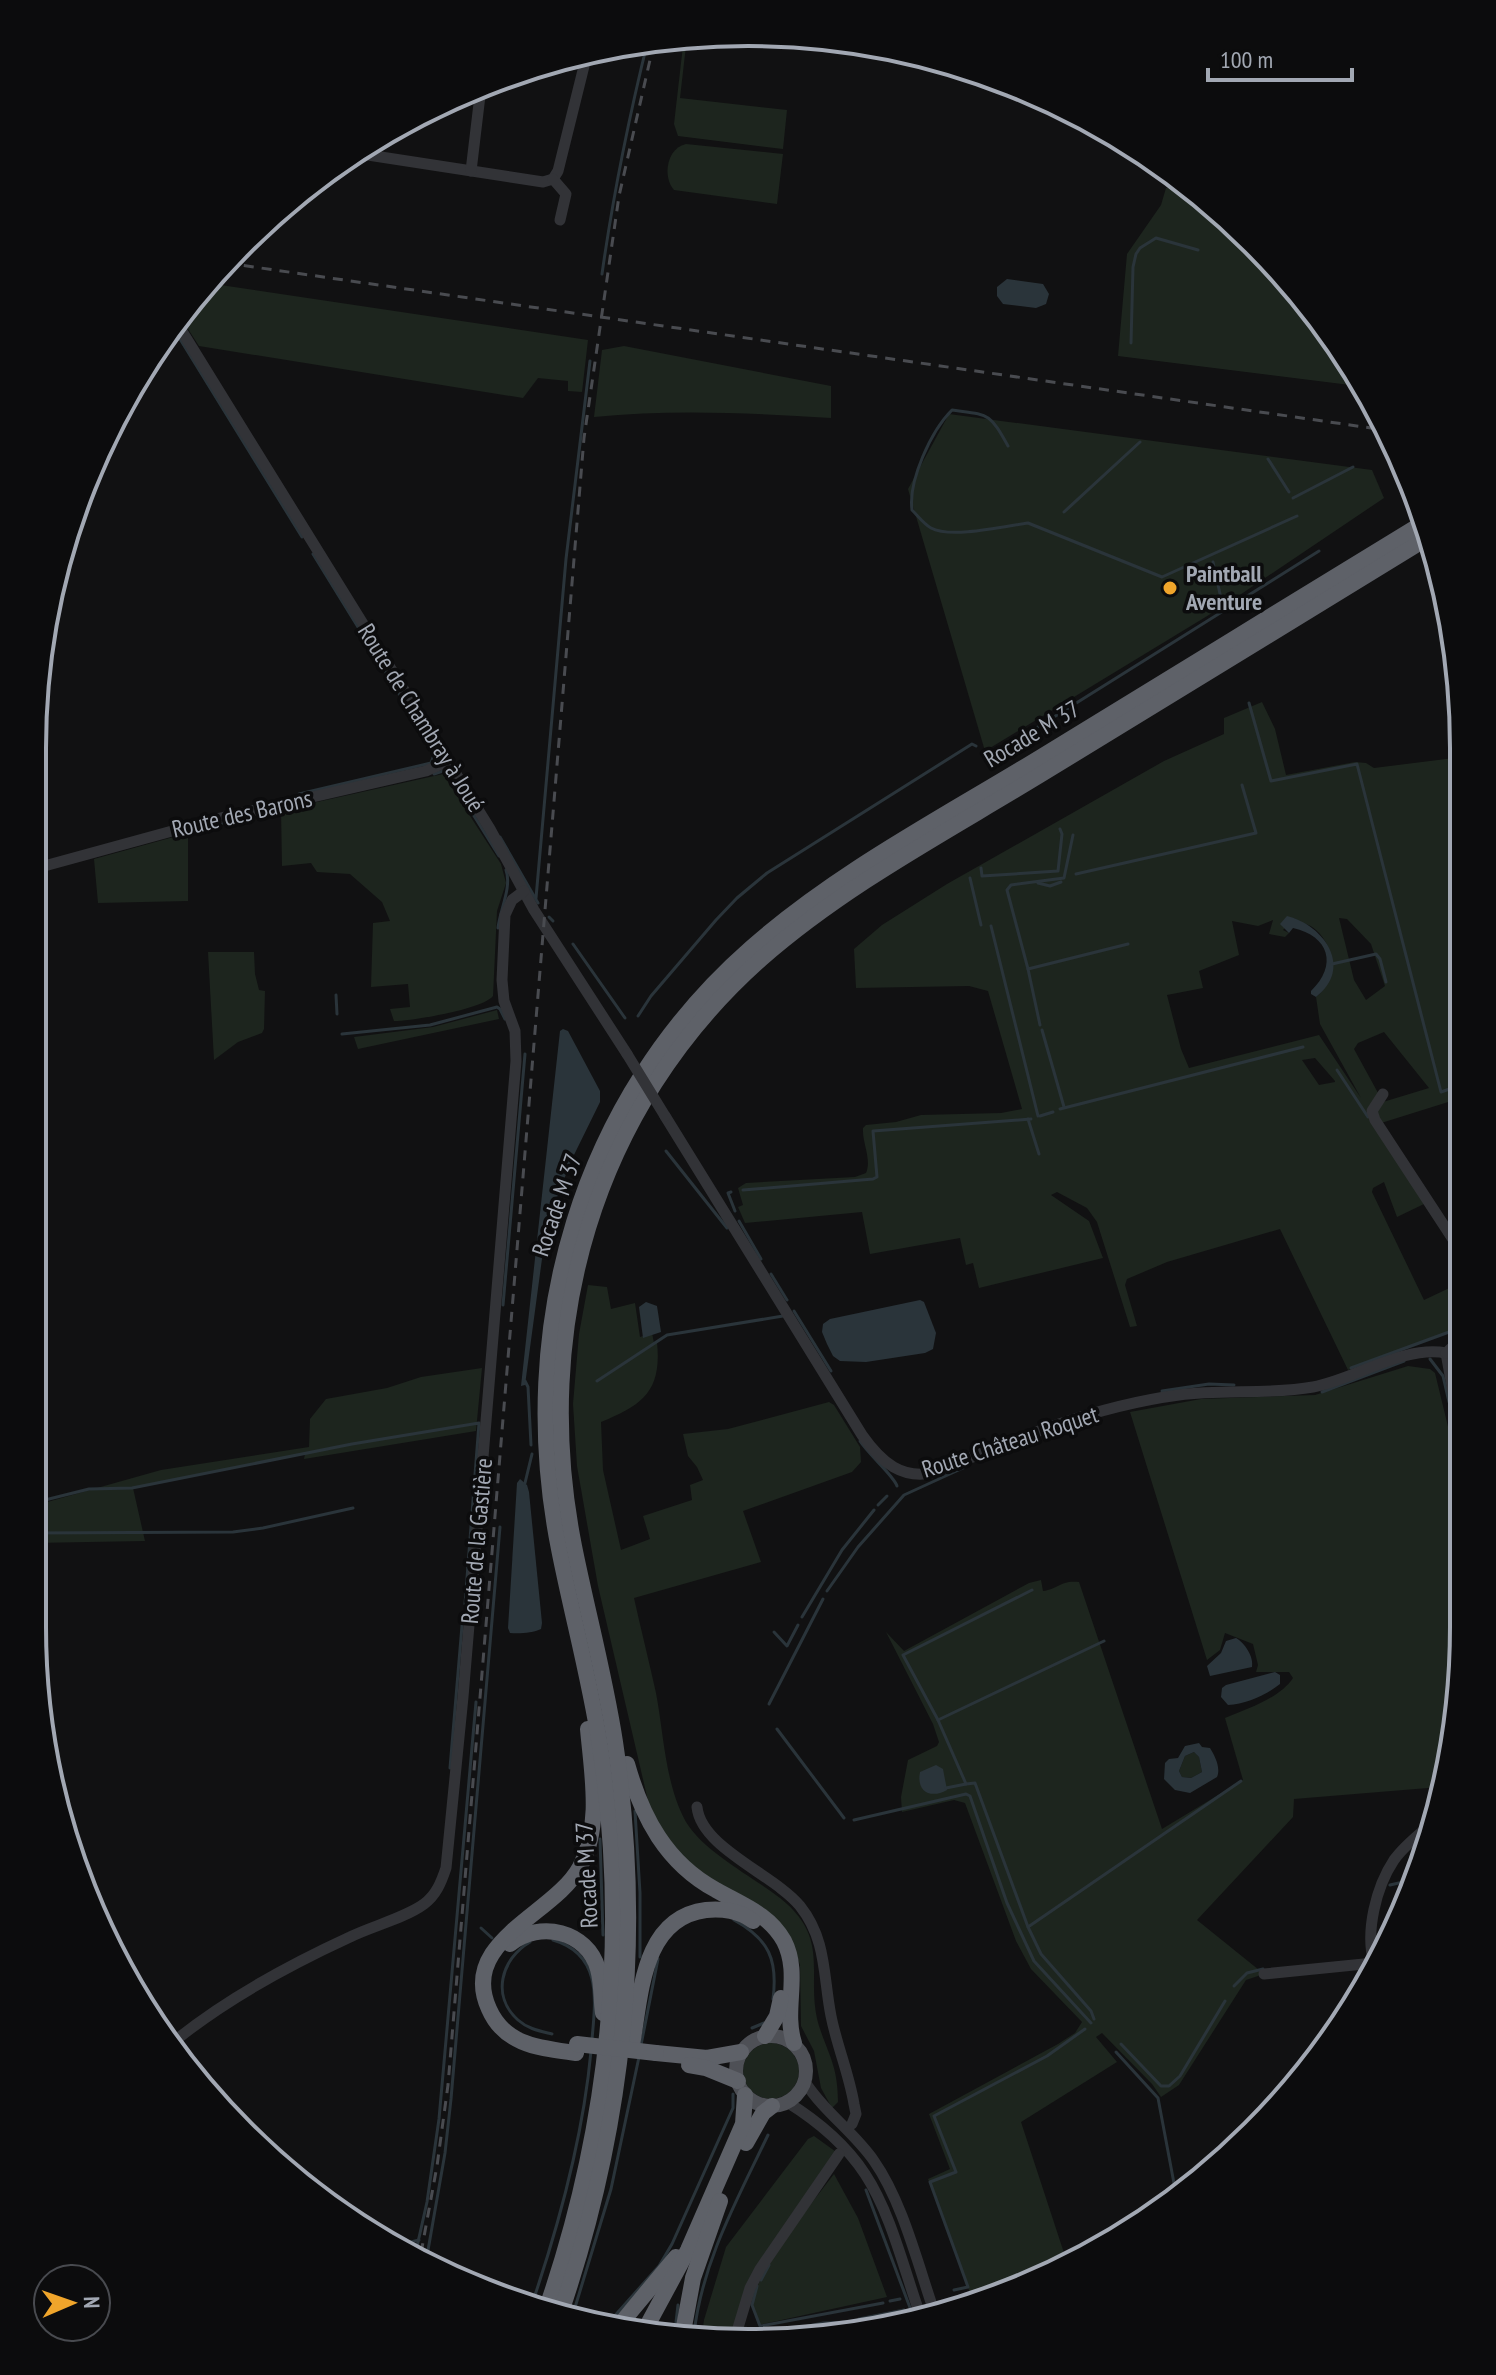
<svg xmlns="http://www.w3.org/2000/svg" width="1496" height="2375" viewBox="0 0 1496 2375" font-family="'PT Sans Narrow',sans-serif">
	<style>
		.green { fill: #1d251e; fill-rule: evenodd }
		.water { fill: #2a343a; fill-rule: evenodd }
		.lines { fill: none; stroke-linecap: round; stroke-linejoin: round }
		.stream { stroke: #2a343a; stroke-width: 3 }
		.minor { stroke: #323337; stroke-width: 11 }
		.major { stroke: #4e5056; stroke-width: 14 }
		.highway { stroke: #5e6168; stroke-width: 16 }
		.rail { stroke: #494b50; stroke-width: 3; stroke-dasharray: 10 8; stroke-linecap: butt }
		.minor-bridge { stroke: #323337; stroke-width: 11 }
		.highway-bridge { stroke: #5e6168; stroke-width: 16 }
		.poi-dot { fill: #f0a52b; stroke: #0c0c0d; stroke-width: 3 }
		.labels { text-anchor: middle; stroke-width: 7; stroke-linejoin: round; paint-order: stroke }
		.poi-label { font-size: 24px; font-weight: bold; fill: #a2a8b3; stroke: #0c0c0d; text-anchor: start }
		.street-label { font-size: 24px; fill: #a2a8b3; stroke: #0c0c0d }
		.rim { fill: none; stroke: #a2a8b3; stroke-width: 4 }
	</style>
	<rect width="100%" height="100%" fill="#111112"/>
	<g class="green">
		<polygon points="684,37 687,37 680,98 787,110 783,149 678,136 674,124"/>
		<path d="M686 144 783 154 777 204 674 190C662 176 667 148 686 144Z"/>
		<polygon points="1188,184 1287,276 1366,387 1118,356 1127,254 1161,205 1166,188"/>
		<polygon points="207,283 588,340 582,392 568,391 568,381 538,378 523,398 199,346 179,315"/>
		<path d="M624 346 831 386V418C751 413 673 409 594 417L602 350Z"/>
		<polygon points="949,414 1372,470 1384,498 1222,607 985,751 908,489"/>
		<path d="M1262 702 1275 729 1286 775 1355 762 1366 763 1374 768 1462 757 1461 1098 1378 1124 1424 1204 1397 1217 1384 1182 1373 1188 1372 1192 1424 1300 1460 1283V1328L1348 1370 1280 1229 1167 1262 1127 1279 1125 1285 1137 1326 1130 1327 1097 1222 1087 1208 1057 1192 1051 1195 1089 1221 1103 1258 979 1288 973 1263 966 1265 960 1238 870 1254 862 1212 745 1223 738 1207 743 1205 738 1188 746 1183 855 1177 866 1173C872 1159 862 1143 863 1128L866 1125 896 1122 921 1115 1001 1113 1022 1109 988 991 969 986 856 988 854 949 882 925 947 884 1164 761 1224 734V718ZM1294 918C1301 923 1310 924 1316 930 1336 948 1338 980 1316 997L1320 1024 1361 1098 1319 1035 1189 1068 1181 1049 1167 995 1203 988 1199 971 1239 955 1232 921 1258 926 1273 920 1269 934 1285 937 1289 933 1283 930ZM1339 918 1347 919 1371 944 1385 986 1366 1000 1354 980ZM1384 1032 1429 1088 1383 1102 1354 1049 1358 1043ZM1315 1058 1335 1081V1082L1319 1085 1302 1060Z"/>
		<path d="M443 774 501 864 506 883 497 911 493 996C483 1009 413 1021 394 1021L390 1009 410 1007 408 984 371 987 373 923 390 921 382 902 350 874 317 872 311 863 282 866 281 810Z"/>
		<polygon points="188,833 188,901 98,903 94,859"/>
		<polygon points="208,952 254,952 255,974 259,990 265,991 264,1029 262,1033 238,1042 214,1060"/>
		<polygon points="497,1010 499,1019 358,1049 354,1037 433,1027"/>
		<path d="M588 1285 607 1287 611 1309 635 1303 640 1337 652 1333 654 1343 657 1342C662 1391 643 1405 601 1422L603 1470 621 1550 650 1539 643 1516 692 1500 690 1485 703 1480 697 1467 688 1456 683 1434 728 1429 829 1402 834 1405 860 1447 861 1462 852 1472 743 1511 761 1562 634 1598C641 1630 649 1661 656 1693 664 1735 665 1784 686 1822 704 1852 753 1877 780 1898 833 1940 804 1976 819 2026 829 2056 838 2067 838 2102L832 2108 821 2088 814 2051 801 2026 800 1965 793 1945 698 1870 670 1845 649 1805 598 1586 577 1466 573 1404 579 1334Z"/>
		<path d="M1408 1366 1430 1369 1435 1373 1459 1472 1458 1720 1440 1787 1294 1799 1293 1817 1197 1920 1264 1974 1246 1980 1179 2085 1161 2097 1152 2084 1102 2033 1096 2037 1117 2062 1021 2122 1066 2259 1016 2281 970 2293 928 2179 950 2169 929 2114 1058 2044 1075 2033 1082 2022 1031 1969 1016 1941 965 1803 954 1800 902 1812 901 1797 908 1760 937 1746 939 1742 933 1724 886 1632 904 1651 1029 1583 1041 1580 1043 1591C1059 1589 1060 1580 1079 1582L1162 1829 1243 1780 1225 1718C1247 1709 1280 1698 1293 1678L1289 1672H1256L1258 1665 1253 1644 1225 1633 1220 1650 1207 1660 1130 1412 1201 1399 1315 1395Z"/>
		<polygon points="482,1368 476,1431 304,1459 305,1454 133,1488 145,1541 33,1543 33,1506 161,1470 309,1447 310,1419 326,1399 387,1388 421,1377"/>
		<polygon points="1194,1752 1199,1757 1202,1772 1191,1778 1182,1777 1179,1771 1185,1756"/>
		<circle cx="771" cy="2071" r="28"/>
		<polygon points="814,2136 839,2154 760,2269 734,2341 702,2335 704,2320 726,2247 808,2139"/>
		<polygon points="834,2174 858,2218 887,2297 758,2325 752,2305 753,2295 759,2282 783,2240"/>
	</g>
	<g class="water">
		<polygon points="1007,279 1043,284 1049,294 1046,304 1036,308 1003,304 997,296 997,287"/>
		<path d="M1287 916C1324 925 1354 968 1316 997L1311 994V991C1338 965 1329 936 1293 928L1289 933 1280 924Z"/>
		<polygon points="563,1029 568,1031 600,1091 600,1102 572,1159 554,1205 544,1244 525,1385 521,1386 560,1031"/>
		<polygon points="920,1300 924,1302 936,1333 933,1349 925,1353 866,1362 840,1361 833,1356 827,1344 822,1332 823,1324 830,1319"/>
		<polygon points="646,1302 657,1306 661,1332 643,1338 639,1307"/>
		<path d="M520 1479 527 1485 529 1492 542 1623 541 1629C533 1633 519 1634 510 1633L508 1628 517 1483Z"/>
		<path d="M1236 1638C1245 1643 1254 1657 1252 1667L1210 1676 1207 1666 1221 1653 1226 1641Z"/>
		<path d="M1275 1672 1280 1675V1684C1266 1695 1246 1704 1228 1705L1221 1697 1222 1688 1226 1685Z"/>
		<path d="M1199 1743 1202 1747 1210 1748C1215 1756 1221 1768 1217 1777L1190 1793 1175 1790 1164 1779 1165 1763 1169 1759 1178 1758 1185 1746ZM1194 1752 1199 1757 1202 1772 1191 1778 1182 1777 1179 1771 1185 1756Z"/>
		<path d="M936 1765 943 1769 947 1790C931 1799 916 1792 920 1772Z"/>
	</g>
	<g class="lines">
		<g class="stream">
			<path d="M602 274C613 196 629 117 648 40"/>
			<polyline points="172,326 302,537"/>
			<polyline points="1131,343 1133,267 1136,254 1140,248 1156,238 1198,250"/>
			<path d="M1008 446C989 412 989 415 952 410 931 431 908 481 912 510 918 516 924 524 931 528 951 539 1006 526 1028 523L1162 577 1297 516"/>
			<polyline points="1268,459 1289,492"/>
			<polyline points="1293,498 1353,467"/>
			<polyline points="1064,512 1140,442"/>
			<polyline points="1213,562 1222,603"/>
			<polyline points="1249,703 1271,781 1357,764 1441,1092 1461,1085"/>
			<polyline points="983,753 987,759 1319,551"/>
			<polyline points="434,774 443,771 448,774 499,856"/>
			<polyline points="299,794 431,763 435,752 313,554"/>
			<polyline points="207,827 226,822"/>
			<polyline points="1073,835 1064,878 1011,885 1007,890 1028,969 1128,944"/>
			<polyline points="500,837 538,903"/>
			<polyline points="981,868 982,876 1058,871 1062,834 1060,829"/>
			<polyline points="1076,874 1256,833 1242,785"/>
			<polyline points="970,878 981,925"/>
			<polyline points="1038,883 1050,886 1061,882"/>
			<polyline points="536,898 566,559 590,361"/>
			<polyline points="549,917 553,921"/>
			<polyline points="991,926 1038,1116"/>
			<path d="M498 928C500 910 512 887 506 870"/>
			<polyline points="573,944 625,1018"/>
			<polyline points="1332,964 1376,954 1380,959 1386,982"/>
			<polyline points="1028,969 1040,1025"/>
			<polyline points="336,995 337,1014"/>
			<polyline points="638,1016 651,996 716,920 737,898 767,873 972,744 976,746"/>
			<polyline points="1042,1030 1064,1107"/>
			<polyline points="342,1034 430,1025 497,1007 500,1009 505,1019"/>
			<polyline points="1337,1070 1368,1117"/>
			<polyline points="1060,1109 1303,1047"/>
			<polyline points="1040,1116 1053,1112"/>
			<polyline points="1028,1119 1039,1154"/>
			<polyline points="666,1151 727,1228"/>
			<polyline points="743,1190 873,1179 877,1177 873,1131 1031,1119"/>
			<polyline points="731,1192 728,1193 735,1211"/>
			<polyline points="739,1221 761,1259"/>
			<polyline points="771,1274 787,1300"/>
			<polyline points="503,1305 525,1054"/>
			<polyline points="794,1311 831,1371"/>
			<polyline points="1430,1359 1443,1376 1449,1402"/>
			<polyline points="1351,1368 1460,1328"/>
			<polyline points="525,1381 528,1387 531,1445"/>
			<polyline points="597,1381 667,1335 783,1316"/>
			<polyline points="1162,1391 1209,1384 1234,1385"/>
			<polyline points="1322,1392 1404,1361"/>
			<polyline points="1454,1425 1459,1453"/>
			<path d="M860 1441C869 1455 894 1476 897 1486"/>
			<polyline points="525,1483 532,1454"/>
			<polyline points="33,1503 89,1489 132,1488 352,1444 479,1423 465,1604"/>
			<polyline points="878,1505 887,1496"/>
			<polyline points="33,1533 233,1532 263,1528 353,1508"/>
			<polyline points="827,1591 858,1547 904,1495 963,1468"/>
			<polyline points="802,1617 842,1550 874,1510"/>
			<polyline points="774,1632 787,1646 798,1625"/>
			<polyline points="769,1704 823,1599"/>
			<polyline points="938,1720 1104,1641"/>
			<polyline points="777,1729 844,1818"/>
			<polyline points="450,1768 463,1614"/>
			<polyline points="966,1784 975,1783 1028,1927 1041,1954 1091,2011 1094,2019"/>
			<polyline points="946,1788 966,1784 938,1720 903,1655 1032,1590"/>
			<polyline points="635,1811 640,1893 640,1957"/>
			<polyline points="854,1820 966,1794 970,1796 1007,1903 1034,1961 1091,2023"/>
			<polyline points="600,1839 603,1935"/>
			<polyline points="1390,1885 1416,1879"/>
			<path d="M734 1920C769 1939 778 1960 773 1999"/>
			<polyline points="1028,1927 1241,1781"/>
			<polyline points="481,1928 492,1938"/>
			<path d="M553 1940C601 1954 596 1997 592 2039"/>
			<path d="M530 1942C501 1959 491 1996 518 2020 528 2029 540 2031 552 2034"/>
			<polyline points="1234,1986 1247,1973 1263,1969"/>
			<polyline points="752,2028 764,2023"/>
			<polyline points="1121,2044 1161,2086 1169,2086 1180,2076 1225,2001"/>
			<polyline points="641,2045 658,1959"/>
			<polyline points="1116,2052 1158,2098 1176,2194"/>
			<polyline points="866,2190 915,2321"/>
			<polyline points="403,2244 419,2240"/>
			<polyline points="416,2251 427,2202 439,2119 476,1702"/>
			<polyline points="427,2256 445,2153 451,2099 500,1527"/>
			<polyline points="761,2280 769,2265"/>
			<polyline points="757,2286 752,2305 760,2326"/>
			<polyline points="954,2290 968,2287 930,2182 956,2172 934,2116 1047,2056 1085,2029"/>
			<polyline points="890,2301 900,2299"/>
			<polyline points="952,2301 992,2292"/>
			<path d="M531 2307C559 2225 583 2138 591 2051"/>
			<polyline points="573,2314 611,2189 639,2057"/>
			<polyline points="859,2319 904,2310"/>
			<polyline points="611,2320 659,2266 672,2244 733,2108 733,2094"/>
			<polyline points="631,2324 634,2321"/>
			<polyline points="761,2326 883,2303"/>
			<polyline points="675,2331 678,2305"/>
			<path d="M694 2334C702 2262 737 2200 768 2135"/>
			<polyline points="740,2340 823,2323 848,2322"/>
		</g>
		<g class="minor">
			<polyline points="355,153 543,182 553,179 558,171 587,54"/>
			<polyline points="471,171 481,87"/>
			<polyline points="553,179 566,194 560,220"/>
			<polyline points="175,320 490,829 534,910 627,1054"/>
			<polyline points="37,868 216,819 426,771 448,761"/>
			<polyline points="1383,1094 1372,1111 1375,1120 1460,1250"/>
			<path d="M665 1116 862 1435C881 1462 902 1481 937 1472 1014 1439 1095 1406 1179 1395 1223 1389 1269 1395 1313 1387 1355 1379 1404 1345 1446 1353"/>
			<polyline points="1446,1353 1459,1425"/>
			<polyline points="1446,1353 1460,1340"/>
			<path d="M697 1807C701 1848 775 1875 800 1906 827 1940 823 1976 831 2016 837 2046 849 2074 854 2104L856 2114 852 2124"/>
			<path d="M1264 1974 1374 1963C1365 1932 1376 1887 1394 1860 1404 1846 1417 1836 1430 1825"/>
			<path d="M171 2044C224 2000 287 1966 350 1937 372 1926 405 1918 424 1904 436 1895 441 1883 446 1868L463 1697 516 1061 515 1031 504 1001 502 980 505 915 512 900 524 891"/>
			<path d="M805 2082C824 2112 854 2132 874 2161 903 2202 919 2269 936 2317"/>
			<path d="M787 2102C816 2120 846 2145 865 2174 892 2215 905 2274 922 2320"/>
			<polyline points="734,2341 750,2288 760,2269 839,2154"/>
		</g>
		<circle class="major" cx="771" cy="2071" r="35"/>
		<g class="highway">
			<path d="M627 1764C642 1817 666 1863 716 1890 742 1905 769 1914 784 1941 801 1974 783 2009 794 2043"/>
			<path d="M510 1944C540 1920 587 1931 598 1969 602 1983 601 1999 603 2013"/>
			<polyline points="765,2036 777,2016 781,1998"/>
			<path d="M632 2045C641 1995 642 1918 706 1910 722 1908 740 1911 753 1921"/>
			<path d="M576 2053C541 2048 505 2046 489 2009 458 1941 554 1915 580 1867 602 1826 592 1774 588 1729"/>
			<polyline points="656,2053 707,2058 741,2052"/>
			<polyline points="689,2065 706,2068 738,2081"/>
			<polyline points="746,2143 763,2113 772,2106"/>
			<path d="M546 2310C609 2128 629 1937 600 1746 590 1680 572 1615 559 1549 515 1328 579 1099 751 948 837 872 943 817 1041 757 1168 679 1296 601 1423 523"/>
			<path d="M561 2312C624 2127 644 1935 615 1742 605 1676 587 1611 574 1546 531 1329 593 1108 761 959 844 886 945 833 1040 775 1169 696 1299 617 1429 537"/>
			<polyline points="622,2322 676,2257"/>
			<polyline points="647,2326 688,2250 743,2124 745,2095"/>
			<polyline points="683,2332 693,2278 720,2201"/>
		</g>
		<g class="rail">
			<polyline points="226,263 1385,430"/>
			<polyline points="421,2253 437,2166 448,2085 584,438 619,196 655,38"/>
		</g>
		<polyline class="minor-bridge" points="627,1054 665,1116"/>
		<polyline class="highway-bridge" points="577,2044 656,2053"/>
	</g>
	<circle class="poi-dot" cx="1170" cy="588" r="8"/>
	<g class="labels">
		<g class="poi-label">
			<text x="1186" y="582">Paintball<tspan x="1186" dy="28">Aventure</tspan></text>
		</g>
		<g class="street-label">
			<text transform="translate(421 718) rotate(58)" y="8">Route de Chambray à Joué</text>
			<text transform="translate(1032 734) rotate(-31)" y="8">Rocade M 37</text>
			<text transform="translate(242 814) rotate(-13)" y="8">Route des Barons</text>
			<text transform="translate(557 1205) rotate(-71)" y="8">Rocade M 37</text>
			<text transform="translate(1010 1442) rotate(-18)" y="8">Route Château Roquet</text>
			<text transform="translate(477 1541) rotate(-85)" y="8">Route de la Gastière</text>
			<text transform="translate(587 1875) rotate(-93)" y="8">Rocade M 37</text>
		</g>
	</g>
	<path d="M0 0H1496V2375H0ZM748 46H748A702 702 0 0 1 1450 748V1627A702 702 0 0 1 748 2329H748A702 702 0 0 1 46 1627V748A702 702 0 0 1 748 46Z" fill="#0c0c0d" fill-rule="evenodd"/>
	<path class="rim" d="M748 46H748A702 702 0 0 1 1450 748V1627A702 702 0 0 1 748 2329H748A702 702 0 0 1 46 1627V748A702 702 0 0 1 748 46Z"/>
	<g transform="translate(72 2303) rotate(88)"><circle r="38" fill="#0c0c0d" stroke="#484a4f" stroke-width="2"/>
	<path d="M0-6L14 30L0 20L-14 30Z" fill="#f0a52b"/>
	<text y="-12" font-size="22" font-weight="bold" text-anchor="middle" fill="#a2a8b3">N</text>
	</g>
	<path d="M1208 68v12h144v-12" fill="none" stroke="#a2a8b3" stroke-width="4"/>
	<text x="1220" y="68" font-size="24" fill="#a2a8b3" stroke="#0c0c0d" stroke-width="6" paint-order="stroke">100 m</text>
</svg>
